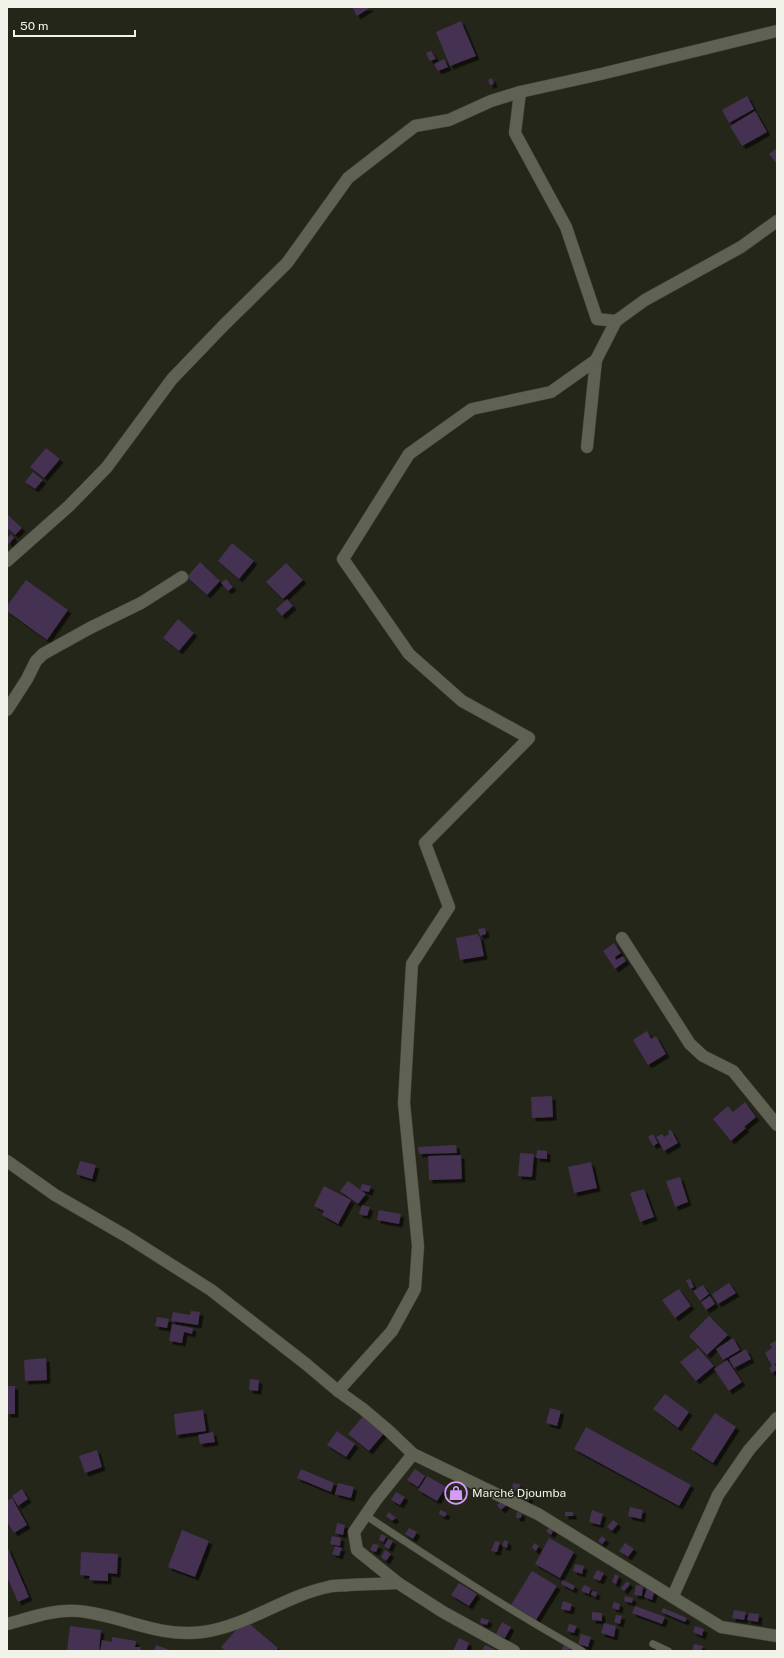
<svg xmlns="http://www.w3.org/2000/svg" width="784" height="1658" viewBox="0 0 784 1658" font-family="'Public Sans',sans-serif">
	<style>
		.building { fill: #453052; filter: url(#shadow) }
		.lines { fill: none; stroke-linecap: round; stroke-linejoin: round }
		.service-casing { stroke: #404137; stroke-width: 8 }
		.minor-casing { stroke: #404137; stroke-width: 13 }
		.service { stroke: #5f6153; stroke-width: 7 }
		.minor { stroke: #5f6153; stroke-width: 12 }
		.labels { text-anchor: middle; stroke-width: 3; stroke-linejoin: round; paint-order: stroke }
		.poi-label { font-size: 12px; fill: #f1f2ea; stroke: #25261a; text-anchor: start }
	</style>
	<defs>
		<filter id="shadow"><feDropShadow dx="3.5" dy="3.5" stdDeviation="0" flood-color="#0009"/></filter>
	</defs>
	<rect width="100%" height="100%" fill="#25261a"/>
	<g class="building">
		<polygon points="352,7 371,7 357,16"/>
		<polygon points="461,21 476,56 450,66 436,32"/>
		<polygon points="431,51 436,59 430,61 426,53"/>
		<polygon points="444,59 448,67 438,71 434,64"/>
		<polygon points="492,78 494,84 490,85 488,80"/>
		<polygon points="747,96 754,109 729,123 722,110"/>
		<polygon points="755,111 767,132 742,146 730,126"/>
		<polygon points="777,148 777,164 769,154"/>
		<polygon points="46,448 60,459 44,478 30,467"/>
		<polygon points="33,472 43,480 35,489 25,482"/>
		<polygon points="7,514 22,528 15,535 7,528"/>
		<polygon points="11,534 14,538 9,544 7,541 7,538"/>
		<polygon points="232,543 254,561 239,579 218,561"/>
		<polygon points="200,562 220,581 207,595 187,577"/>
		<polygon points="286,563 303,580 283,599 266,582"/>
		<polygon points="226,579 233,587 228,591 221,583"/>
		<polygon points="26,580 68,610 47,640 7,611 7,606"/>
		<polygon points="287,599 293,606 282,616 276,609"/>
		<polygon points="178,619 194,633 179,651 163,638"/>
		<polygon points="485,928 486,934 480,936 478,929"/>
		<polygon points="478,934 478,937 480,936 484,956 460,960 456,938"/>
		<polygon points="614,943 621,953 615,957 616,960 623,956 626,961 615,969 603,951"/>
		<polygon points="647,1031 651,1039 656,1036 666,1054 648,1065 633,1040"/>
		<polygon points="552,1096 553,1117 532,1118 531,1097"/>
		<polygon points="745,1102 756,1117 744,1127 746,1128 731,1141 713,1119 728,1106 733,1112"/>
		<polygon points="671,1130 678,1143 664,1151 656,1137 662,1134 664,1137 669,1134 668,1131"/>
		<polygon points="653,1134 658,1143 653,1146 648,1137"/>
		<polygon points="456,1145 457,1153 419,1154 418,1147"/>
		<polygon points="537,1150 547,1151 547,1159 536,1158"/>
		<polygon points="520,1153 534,1154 532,1177 518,1176"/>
		<polygon points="461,1155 462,1179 429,1180 428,1156"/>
		<polygon points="80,1161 96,1165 92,1179 76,1174"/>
		<polygon points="591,1162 597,1188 574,1193 568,1167"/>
		<polygon points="680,1177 688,1202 675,1207 666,1181"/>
		<polygon points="348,1181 366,1194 358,1204 340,1191"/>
		<polygon points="362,1184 371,1186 369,1192 360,1190"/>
		<polygon points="324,1186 351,1200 338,1224 322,1215 324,1211 314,1206"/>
		<polygon points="644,1189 654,1217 640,1222 630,1193"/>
		<polygon points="362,1205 370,1207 367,1216 359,1214"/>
		<polygon points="379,1210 401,1214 399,1224 377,1220"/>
		<polygon points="690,1279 694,1287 690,1289 686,1280"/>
		<polygon points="729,1283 736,1293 718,1304 712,1294"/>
		<polygon points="703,1285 709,1294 700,1301 693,1291"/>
		<polygon points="679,1289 691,1306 675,1318 662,1300"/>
		<polygon points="710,1296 715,1304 706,1310 701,1302"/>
		<polygon points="191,1311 200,1312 198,1325 171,1321 173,1312 190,1315"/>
		<polygon points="709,1316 728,1335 707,1355 689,1336"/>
		<polygon points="157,1317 169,1319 167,1328 155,1326"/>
		<polygon points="172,1324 193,1328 192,1334 184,1332 182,1343 169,1341"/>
		<polygon points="733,1338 740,1350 723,1360 716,1349"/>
		<polygon points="777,1340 777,1363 775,1364 777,1370 772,1373 769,1368 772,1366 765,1353 772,1348 770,1344"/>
		<polygon points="698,1348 714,1366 696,1381 680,1362"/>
		<polygon points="746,1349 751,1359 734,1368 729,1359"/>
		<polygon points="46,1358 47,1380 25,1381 24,1360"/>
		<polygon points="727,1360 742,1382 729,1391 714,1369"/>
		<polygon points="250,1379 259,1380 258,1391 249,1390"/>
		<rect x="7" y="1386" width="8" height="28"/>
		<polygon points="665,1394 689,1412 678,1428 653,1409"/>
		<polygon points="550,1408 561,1411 557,1426 546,1423"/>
		<polygon points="203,1410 206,1431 176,1435 174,1414"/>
		<polygon points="715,1413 736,1427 713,1463 691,1449"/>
		<polygon points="364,1415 385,1432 369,1451 348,1434"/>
		<polygon points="586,1427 691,1485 679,1506 574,1449"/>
		<polygon points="337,1431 355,1444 346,1457 327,1445"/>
		<polygon points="213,1432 215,1442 200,1444 198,1435"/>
		<polygon points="97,1450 102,1467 85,1473 79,1456"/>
		<polygon points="301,1469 334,1483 331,1492 297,1478"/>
		<polygon points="415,1469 425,1476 418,1487 407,1480"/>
		<polygon points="427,1476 446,1487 437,1501 418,1490"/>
		<polygon points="338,1483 354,1487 351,1498 335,1494"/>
		<polygon points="513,1483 520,1484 519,1492 512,1490"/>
		<polygon points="22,1489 28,1499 18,1506 12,1496"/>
		<polygon points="396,1492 405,1497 400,1505 391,1500"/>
		<polygon points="525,1494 530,1498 528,1501 522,1497"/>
		<polygon points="12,1498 27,1525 14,1533 7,1522 7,1501"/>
		<polygon points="504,1499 508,1504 501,1510 497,1505"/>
		<polygon points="630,1507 643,1510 641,1519 628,1516"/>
		<polygon points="440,1510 447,1513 445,1517 439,1514"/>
		<polygon points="592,1510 603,1514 600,1525 589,1522"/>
		<polygon points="389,1512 396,1518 392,1521 386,1516"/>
		<polygon points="517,1512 522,1513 521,1518 516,1518"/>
		<rect x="565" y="1512" width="8" height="4"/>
		<polygon points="613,1520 618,1524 612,1531 607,1527"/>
		<polygon points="337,1523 345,1525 343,1535 335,1533"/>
		<polygon points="550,1527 554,1530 551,1535 546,1531"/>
		<polygon points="409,1528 417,1532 413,1539 405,1534"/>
		<polygon points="182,1530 209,1541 195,1577 168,1567"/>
		<polygon points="381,1534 386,1536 384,1542 379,1540"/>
		<polygon points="332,1536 341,1538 340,1546 330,1544"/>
		<polygon points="602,1536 606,1540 602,1544 598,1541"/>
		<polygon points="549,1538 574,1552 560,1578 535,1564"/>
		<polygon points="388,1539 393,1541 389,1549 384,1546"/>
		<polygon points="504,1540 508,1542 507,1548 502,1546"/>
		<polygon points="495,1541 500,1542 497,1552 491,1551"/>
		<polygon points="534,1543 539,1546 536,1551 532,1548"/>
		<polygon points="625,1543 634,1549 628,1557 619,1551"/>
		<polygon points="373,1544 379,1545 376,1552 370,1550"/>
		<polygon points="7,1546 29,1597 18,1602 7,1577"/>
		<polygon points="335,1546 342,1548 339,1556 332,1554"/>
		<polygon points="385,1550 391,1554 386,1561 381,1557"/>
		<polygon points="81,1552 118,1554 117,1574 108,1573 108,1581 89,1580 90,1576 80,1575"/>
		<polygon points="575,1564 584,1566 582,1574 573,1571"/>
		<polygon points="597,1570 604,1573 600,1581 593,1578"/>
		<polygon points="532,1571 557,1586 536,1620 511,1605"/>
		<polygon points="615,1574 619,1576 616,1584 612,1582"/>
		<polygon points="563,1580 575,1586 573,1590 561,1584"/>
		<polygon points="627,1581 630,1584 624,1591 621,1588"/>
		<polygon points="459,1583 477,1594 469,1606 451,1595"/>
		<polygon points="584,1585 591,1588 589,1594 581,1591"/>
		<polygon points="636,1585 643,1586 642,1596 634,1595"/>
		<polygon points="647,1588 655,1590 652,1600 644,1597"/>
		<polygon points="592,1591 597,1592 596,1597 591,1595"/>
		<polygon points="625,1596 633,1598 632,1603 624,1601"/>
		<polygon points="563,1601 572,1604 570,1611 561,1609"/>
		<polygon points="614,1602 620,1604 619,1610 612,1608"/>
		<polygon points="635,1606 665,1617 662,1624 632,1613"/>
		<polygon points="663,1608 687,1618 685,1622 661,1612"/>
		<polygon points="734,1610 746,1612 744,1620 732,1618"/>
		<polygon points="592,1612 602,1613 602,1621 592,1620"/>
		<polygon points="749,1613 759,1614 758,1622 747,1620"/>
		<polygon points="616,1615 622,1616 620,1624 614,1622"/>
		<polygon points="481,1618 489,1620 487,1625 480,1623"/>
		<polygon points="245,1620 278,1648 276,1651 226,1651 221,1647"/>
		<polygon points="502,1622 511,1627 505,1638 496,1634"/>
		<polygon points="604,1623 616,1626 614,1637 601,1633"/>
		<polygon points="569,1624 577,1626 574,1633 567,1631"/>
		<polygon points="70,1626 101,1630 99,1651 67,1651"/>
		<polygon points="695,1626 704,1629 702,1636 693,1632"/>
		<polygon points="581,1634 591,1637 588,1647 578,1644"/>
		<polygon points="112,1637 136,1641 135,1647 141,1647 140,1651 100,1651 102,1640 112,1642"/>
		<polygon points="459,1638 469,1643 466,1651 453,1651"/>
		<polygon points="694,1644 703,1646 701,1651 692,1651"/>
		<polygon points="156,1645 173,1651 154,1651"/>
		<polygon points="485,1645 498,1651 482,1651"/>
		<polygon points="564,1645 570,1648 569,1651 561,1651"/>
	</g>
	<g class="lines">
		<g class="service-casing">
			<g id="service">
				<path d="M365 1515C436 1562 507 1609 582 1651"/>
				<polyline points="653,1644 668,1651"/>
			</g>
		</g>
		<g class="minor-casing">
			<g id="minor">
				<polyline points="520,92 515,133 566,227 597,319 616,321"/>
				<polyline points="587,447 596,360 616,321 645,300 741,247 777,221"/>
				<polyline points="7,561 69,506 107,467 172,379 224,325 287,263 348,178 415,126 449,120 491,101 520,92 601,74 777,31"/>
				<polyline points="7,710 27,679 36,661 43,654 90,628 141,603 182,577"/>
				<polyline points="622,938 690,1044 703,1056 733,1071 777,1125"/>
				<polyline points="7,1161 55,1195 126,1236 211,1290 306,1364 338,1391 363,1409 389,1431 413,1454 538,1514 721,1627 777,1636"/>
				<polyline points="338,1391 392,1331 415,1289 418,1246 404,1103 412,964 449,907 425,843 529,738 462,701 409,654 343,559 409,454 472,409 551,392 596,360"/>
				<polyline points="413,1454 376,1500 354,1532 357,1550 398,1583 443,1612 514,1651"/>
				<polyline points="673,1596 718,1495 749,1450 777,1418"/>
				<path d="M7 1624C30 1618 54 1609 78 1611 122 1615 156 1638 203 1632 247 1626 285 1596 328 1587 335 1585 342 1586 349 1585 365 1584 382 1584 398 1583"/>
			</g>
		</g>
		<use href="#service" class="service"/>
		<use href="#minor" class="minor"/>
	</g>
	<defs>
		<g id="shop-ring" transform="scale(1.15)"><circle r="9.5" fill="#25261a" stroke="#d59bfa" stroke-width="1.5"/><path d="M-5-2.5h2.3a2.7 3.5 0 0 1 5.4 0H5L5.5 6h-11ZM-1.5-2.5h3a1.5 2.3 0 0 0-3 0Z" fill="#d59bfa"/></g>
	</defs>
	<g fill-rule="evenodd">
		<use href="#shop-ring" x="456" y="1493"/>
	</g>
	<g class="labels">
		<g class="poi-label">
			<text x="472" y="1497">Marché Djoumba</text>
		</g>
	</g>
	<rect width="784" height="1658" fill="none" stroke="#f1f2ea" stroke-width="16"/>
	<path d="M14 30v6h121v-6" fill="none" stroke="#f1f2ea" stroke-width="2"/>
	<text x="20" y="30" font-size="12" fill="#f1f2ea" stroke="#25261a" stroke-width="3" paint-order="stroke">50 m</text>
</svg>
